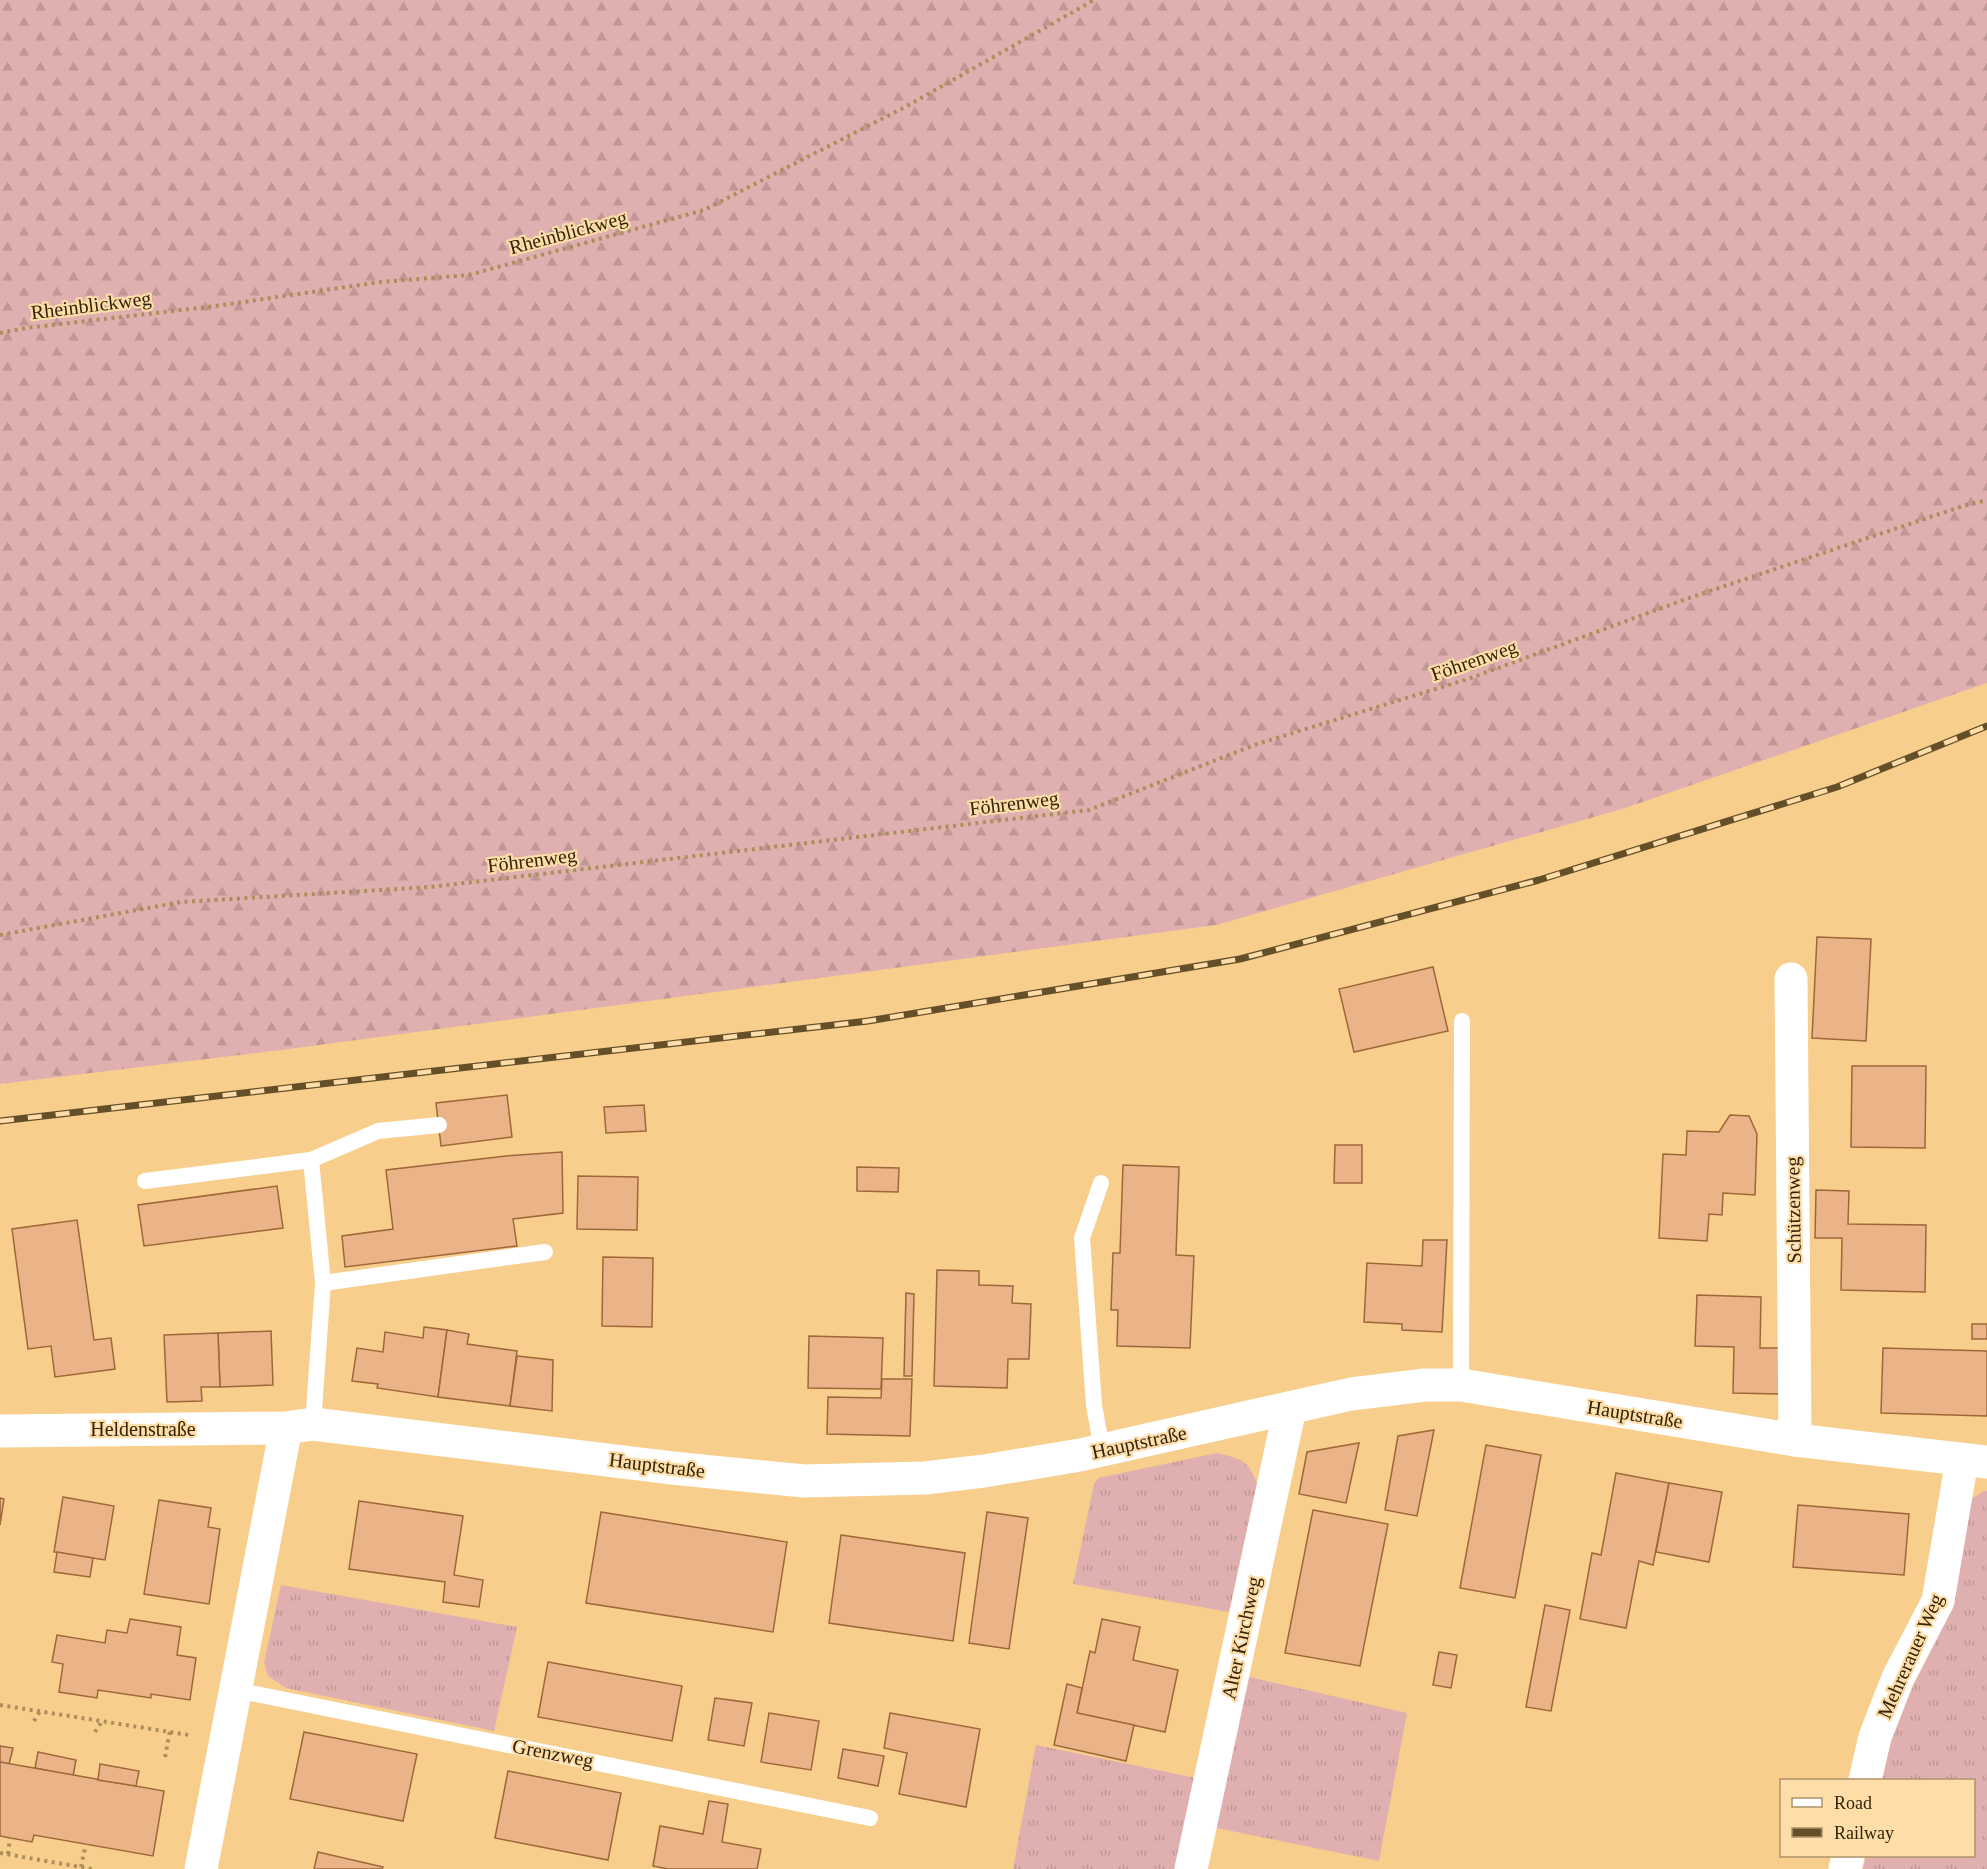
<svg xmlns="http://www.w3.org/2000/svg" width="1987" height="1869" viewBox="0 0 1987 1869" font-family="Georgia,serif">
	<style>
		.grass { fill: url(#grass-tufts) }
		.forest { fill: url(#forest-firs) }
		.building { fill: #ebb488; stroke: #9f6738; stroke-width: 1.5 }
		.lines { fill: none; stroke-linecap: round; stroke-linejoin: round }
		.path { stroke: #ad8e5a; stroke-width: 4; stroke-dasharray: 3 4.5; stroke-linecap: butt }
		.lane { stroke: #fff; stroke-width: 16 }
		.street { stroke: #fff; stroke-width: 33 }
		.rail-casing { stroke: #654f29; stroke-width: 7 }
		.rail { stroke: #fedda9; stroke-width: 4.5; stroke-dasharray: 14; stroke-linecap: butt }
		.labels { text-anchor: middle; stroke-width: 4.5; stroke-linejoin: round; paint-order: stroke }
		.street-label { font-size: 20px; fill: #332408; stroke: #fedda9 }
	</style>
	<defs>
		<pattern id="grass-tufts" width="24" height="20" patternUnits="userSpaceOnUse" patternTransform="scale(1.5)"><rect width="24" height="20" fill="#dfb0af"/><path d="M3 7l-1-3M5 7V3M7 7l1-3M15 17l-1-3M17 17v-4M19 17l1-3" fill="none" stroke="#c09795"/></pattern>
		<pattern id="forest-firs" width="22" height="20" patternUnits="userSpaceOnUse" patternTransform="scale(1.5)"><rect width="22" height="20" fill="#dfb0af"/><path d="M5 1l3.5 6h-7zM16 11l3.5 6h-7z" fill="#c09795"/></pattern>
	</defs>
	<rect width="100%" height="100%" fill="#f7ce8c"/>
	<g class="grass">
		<path d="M1217 1453C1241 1459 1249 1460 1257 1484L1229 1612 1073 1584 1094 1484 1098 1478Z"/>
		<polygon points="1984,1491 1987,1491 1987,1869 1863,1869 1866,1856 1974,1856 1974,1780 1882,1780 1895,1723 1950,1611 1968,1501"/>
		<polygon points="281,1585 517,1627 494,1731 286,1688 268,1676 264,1662"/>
		<polygon points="1245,1676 1407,1713 1379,1861 1212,1827"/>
		<polygon points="1036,1745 1196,1778 1175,1869 1013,1869"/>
	</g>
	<polygon class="forest" points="0,0 1987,0 1987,683 1625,808 1216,925 289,1049 0,1084"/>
	<g class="building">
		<polygon points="1817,937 1871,939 1866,1041 1812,1038"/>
		<polygon points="1433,967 1448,1031 1354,1052 1339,989"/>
		<polygon points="1852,1066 1926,1066 1925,1148 1851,1147"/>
		<polygon points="507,1095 512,1137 441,1146 436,1103"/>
		<polygon points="644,1105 646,1131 606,1133 604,1107"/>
		<polygon points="1730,1115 1749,1116 1757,1134 1755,1195 1723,1193 1722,1215 1709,1214 1707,1241 1659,1238 1663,1154 1686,1155 1687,1131 1719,1132"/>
		<polygon points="1335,1145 1362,1145 1362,1183 1334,1183"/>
		<polygon points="562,1152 563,1213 513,1219 517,1246 345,1267 342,1236 393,1229 386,1170 506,1156"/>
		<polygon points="1123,1165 1179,1167 1176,1255 1194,1256 1190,1348 1117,1346 1118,1310 1111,1310 1113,1253 1120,1253"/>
		<polygon points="857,1167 899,1168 898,1192 857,1191"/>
		<polygon points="578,1176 638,1177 637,1230 577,1229"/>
		<polygon points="277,1186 283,1228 144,1246 138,1205"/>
		<polygon points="1816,1190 1849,1191 1848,1224 1926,1225 1925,1292 1841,1290 1842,1238 1815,1238"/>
		<polygon points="77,1220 94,1340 111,1338 115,1369 55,1377 51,1346 28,1349 12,1229"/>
		<polygon points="1423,1240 1447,1240 1442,1332 1402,1330 1402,1324 1364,1322 1367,1263 1422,1266"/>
		<polygon points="603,1257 653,1258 652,1327 602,1326"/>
		<polygon points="937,1270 979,1271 979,1285 1013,1286 1012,1303 1031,1304 1029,1359 1008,1359 1007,1388 934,1386"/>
		<polygon points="906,1293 914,1294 912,1376 904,1376"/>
		<polygon points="1697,1295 1761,1297 1760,1348 1782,1348 1781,1394 1733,1393 1734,1347 1695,1346"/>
		<rect x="1972" y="1324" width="15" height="15"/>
		<polygon points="424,1327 447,1330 438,1397 377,1388 378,1384 352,1381 357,1348 383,1352 385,1332 423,1338"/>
		<polygon points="447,1330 469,1334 467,1344 517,1351 510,1406 438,1397"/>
		<polygon points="271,1331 273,1385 220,1387 218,1333"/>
		<polygon points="218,1333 220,1387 201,1387 202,1401 167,1402 164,1335"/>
		<polygon points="809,1336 883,1338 881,1389 808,1388"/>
		<polygon points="1883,1348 1987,1351 1987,1416 1881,1413"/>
		<polygon points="517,1356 553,1360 552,1411 510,1406"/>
		<polygon points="882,1379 912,1379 910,1436 827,1434 828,1397 881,1398"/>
		<polygon points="1434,1430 1417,1516 1385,1510 1398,1436"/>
		<polygon points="1359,1443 1346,1503 1299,1494 1307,1452"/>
		<polygon points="1486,1445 1541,1455 1515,1598 1460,1588"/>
		<polygon points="1616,1473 1669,1483 1653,1565 1639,1561 1626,1628 1580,1619 1592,1553 1601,1555"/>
		<polygon points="1669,1483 1722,1492 1709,1562 1656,1552"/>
		<polygon points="63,1497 114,1506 105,1560 54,1552"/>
		<polygon points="0,1498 4,1499 0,1525"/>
		<polygon points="159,1500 211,1508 208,1527 220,1529 209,1604 144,1594"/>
		<polygon points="359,1501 463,1516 454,1575 483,1580 479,1607 443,1602 445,1582 349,1569"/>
		<polygon points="1798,1505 1909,1514 1904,1575 1793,1567"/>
		<polygon points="1313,1510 1388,1524 1360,1666 1285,1653"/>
		<polygon points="601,1512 787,1542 773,1632 586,1603"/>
		<polygon points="987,1512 1028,1518 1009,1649 969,1643"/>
		<polygon points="841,1535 965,1553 953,1641 829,1623"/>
		<polygon points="57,1552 93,1558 90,1577 54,1572"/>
		<polygon points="1545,1605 1570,1610 1551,1711 1526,1707"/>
		<polygon points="130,1619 181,1627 177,1655 196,1658 190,1700 151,1694 151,1698 98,1690 97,1698 59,1692 63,1664 52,1662 57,1635 105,1643 107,1630 127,1633"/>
		<polygon points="1102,1619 1140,1627 1133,1660 1178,1670 1165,1732 1077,1713 1090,1651 1095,1653"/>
		<polygon points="1439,1652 1457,1655 1451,1688 1433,1685"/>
		<polygon points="548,1662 682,1686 672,1741 538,1717"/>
		<polygon points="1067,1684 1082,1688 1077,1713 1134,1725 1126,1761 1054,1745"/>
		<polygon points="715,1698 752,1703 744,1746 708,1740"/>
		<polygon points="769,1713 819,1721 811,1770 761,1762"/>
		<polygon points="890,1713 980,1729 966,1807 899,1794 907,1753 884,1748"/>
		<polygon points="304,1732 417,1754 403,1821 290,1799"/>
		<polygon points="0,1746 13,1748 9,1764 0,1762"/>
		<polygon points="843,1749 884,1756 878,1786 838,1778"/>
		<polygon points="38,1752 76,1760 73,1776 35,1768"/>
		<polygon points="0,1762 164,1791 153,1856 34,1835 32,1842 0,1836"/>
		<polygon points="100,1764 139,1771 136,1786 98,1780"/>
		<polygon points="508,1771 621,1793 608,1860 495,1838"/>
		<polygon points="709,1801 728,1804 722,1842 761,1849 757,1869 668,1869 653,1866 660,1826 703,1834"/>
		<polygon points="318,1852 383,1867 382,1869 314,1869"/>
	</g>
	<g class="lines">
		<g class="path">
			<polyline points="0,333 26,328 216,306 380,282 469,275 704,210 907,106 1094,0"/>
			<polyline points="0,935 181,902 430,887 1089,810 1257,744 1468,679 1686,599 1966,505 1987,500"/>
			<polyline points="0,1705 189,1735"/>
			<polyline points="34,1721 40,1711"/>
			<polyline points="95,1732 102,1721"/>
			<polyline points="165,1757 170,1731"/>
			<polyline points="0,1853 92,1869"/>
			<polyline points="8,1854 10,1838"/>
			<polyline points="81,1867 86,1844"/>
		</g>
		<g class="lane">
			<polyline points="311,1160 323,1283 313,1424"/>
			<polyline points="145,1181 311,1160 378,1131 439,1125"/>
			<polyline points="1101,1183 1082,1238 1094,1405 1102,1450"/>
			<polyline points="323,1283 545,1252"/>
			<polyline points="1461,1385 1462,1021"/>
			<polyline points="236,1690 870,1818"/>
		</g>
		<g class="street">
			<polyline points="1791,979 1795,1440"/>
			<polyline points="0,1431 286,1428 313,1424 672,1468 804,1481 925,1478 984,1471 1080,1455 1351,1394 1425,1385 1461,1385 1795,1440 1987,1462"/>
			<polyline points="1865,1780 1875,1737 1898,1678 1938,1601 1962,1460"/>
			<polyline points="201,1869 286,1428"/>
			<polyline points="1191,1869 1290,1408"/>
			<polyline points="1845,1869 1848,1856"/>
		</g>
		<g class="rail-casing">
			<polyline id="rail" points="0,1121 868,1021 1240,959 1539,880 1837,787 1987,726"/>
		</g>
		<use href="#rail" class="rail"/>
	</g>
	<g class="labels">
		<g class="street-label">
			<text transform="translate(568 232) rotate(-15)" y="7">Rheinblickweg</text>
			<text transform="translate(91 305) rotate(-7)" y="7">Rheinblickweg</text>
			<text transform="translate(1474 660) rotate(-19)" y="7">Föhrenweg</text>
			<text transform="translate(1014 803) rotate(-7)" y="7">Föhrenweg</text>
			<text transform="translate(532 860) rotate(-7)" y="7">Föhrenweg</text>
			<text transform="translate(1793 1210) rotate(-91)" y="7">Schützenweg</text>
			<text transform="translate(1635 1414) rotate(9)" y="7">Hauptstraße</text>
			<text x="143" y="1436">Heldenstraße</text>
			<text transform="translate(1139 1442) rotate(-12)" y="7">Hauptstraße</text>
			<text transform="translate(657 1465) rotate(7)" y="7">Hauptstraße</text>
			<text transform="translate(1241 1638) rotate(-78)" y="7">Alter Kirchweg</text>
			<text transform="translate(1910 1656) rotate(-66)" y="7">Mehrerauer Weg</text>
			<text transform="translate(553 1753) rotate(11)" y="7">Grenzweg</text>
		</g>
	</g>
	<rect x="1780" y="1779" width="195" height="78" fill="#fedda9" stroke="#ad9369" stroke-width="1.5"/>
	<rect x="1792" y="1798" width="30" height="9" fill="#ffffff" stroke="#ad9369" stroke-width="1.5"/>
	<text x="1834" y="1809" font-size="18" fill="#332408">Road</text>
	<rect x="1792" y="1828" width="30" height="9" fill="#654f29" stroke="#ad9369" stroke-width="1.5"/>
	<text x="1834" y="1839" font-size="18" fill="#332408">Railway</text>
</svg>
